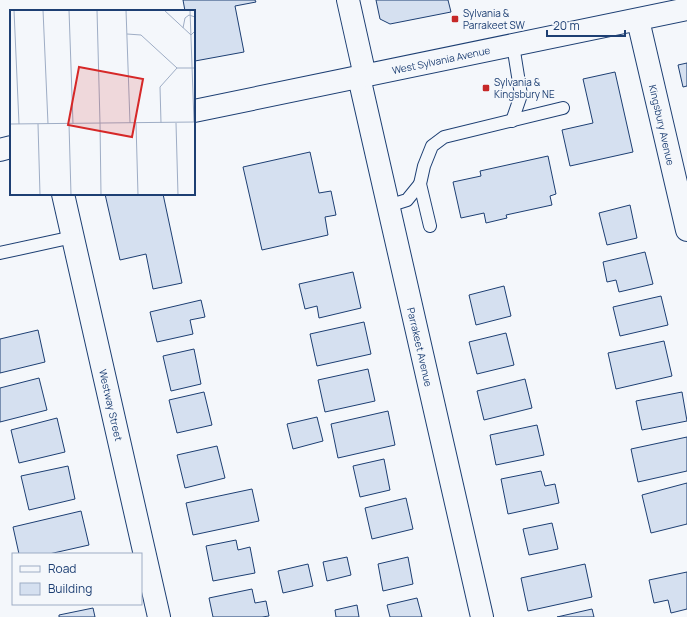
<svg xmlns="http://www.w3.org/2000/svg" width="687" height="617" viewBox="0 0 687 617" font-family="Manrope,sans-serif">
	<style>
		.building { fill: #d5e0f0; stroke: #1d3f73 }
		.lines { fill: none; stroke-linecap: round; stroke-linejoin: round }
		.service-casing { stroke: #1d3f73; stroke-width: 14 }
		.minor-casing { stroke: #1d3f73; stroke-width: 24 }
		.secondary-casing { stroke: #1d3f73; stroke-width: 24 }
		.service { stroke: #f4f7fb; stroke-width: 12 }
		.minor { stroke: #f4f7fb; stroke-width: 22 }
		.secondary { stroke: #f4f7fb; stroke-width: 22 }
		.poi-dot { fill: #c62828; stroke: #f4f7fb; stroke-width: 1.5 }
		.labels { text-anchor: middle; stroke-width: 3; stroke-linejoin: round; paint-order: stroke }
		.poi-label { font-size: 10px; fill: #1d3f73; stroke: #f4f7fb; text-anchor: start }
		.street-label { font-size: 10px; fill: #1d3f73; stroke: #f4f7fb }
		.inset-road { fill: none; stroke: #9eadc5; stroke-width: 1 }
		.view { fill: #d62828; fill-opacity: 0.15; stroke: #d62828; stroke-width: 2 }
		.inset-edge { fill: none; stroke: #1d3f73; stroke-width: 2 }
	</style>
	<rect width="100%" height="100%" fill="#f4f7fb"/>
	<g class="building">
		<polygon points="183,0 255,0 256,2 235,6 244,52 195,61 194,11 185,11"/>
		<polygon points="376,0 448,0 451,12 390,24 380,19"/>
		<polygon points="687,63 687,86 683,87 678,65"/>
		<polygon points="615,72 633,152 570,166 562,130 593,123 583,79"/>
		<polygon points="310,152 319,193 331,191 336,215 325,217 328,235 262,250 243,167"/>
		<polygon points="548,156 556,194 550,196 552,205 506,215 507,218 486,223 484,213 461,218 453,182 481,176 480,171"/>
		<polygon points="105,194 163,194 182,283 153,289 146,254 120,260"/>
		<polygon points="630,205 637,238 607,245 599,213"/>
		<polygon points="645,252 653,284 619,292 616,280 607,282 603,262"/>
		<polygon points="353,272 361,308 319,318 317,306 305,309 299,284"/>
		<polygon points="504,286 511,316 476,325 469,295"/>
		<polygon points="661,296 668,325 620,336 613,307"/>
		<polygon points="201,300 205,317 190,320 193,334 157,342 150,312"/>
		<polygon points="364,322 371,354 317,366 310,334"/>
		<polygon points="38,330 45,362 0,373 0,339"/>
		<polygon points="506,333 514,365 477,374 469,342"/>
		<polygon points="664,341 672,376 616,389 608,353"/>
		<polygon points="194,349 201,384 171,391 163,356"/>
		<polygon points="368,369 375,401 325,412 318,380"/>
		<polygon points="39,378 47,410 0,422 0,388"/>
		<polygon points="525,379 532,408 484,420 477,391"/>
		<polygon points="204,392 212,425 177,433 169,400"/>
		<polygon points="682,392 687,421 642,430 636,401"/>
		<polygon points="388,411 395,445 338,458 331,424"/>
		<polygon points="317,417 323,441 293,449 287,424"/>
		<polygon points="57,418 65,452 19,463 11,430"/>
		<polygon points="537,425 544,455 496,465 490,435"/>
		<polygon points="687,437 687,471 638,482 631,449"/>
		<polygon points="217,446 225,478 185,488 177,455"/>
		<polygon points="384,459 390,490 360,497 353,466"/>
		<polygon points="68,466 75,499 29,510 21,476"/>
		<polygon points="541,471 545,486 555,484 559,503 508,514 501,479"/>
		<polygon points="687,483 687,524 651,533 642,495"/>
		<polygon points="252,489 259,521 193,535 186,503"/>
		<polygon points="406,498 413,529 372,539 365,508"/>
		<polygon points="81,511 89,545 49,554 19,554 13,527"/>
		<polygon points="552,523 558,549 529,555 523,529"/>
		<polygon points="236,540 238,550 250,547 255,573 213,581 206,546"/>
		<polygon points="347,557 351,575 327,581 323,562"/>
		<polygon points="408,557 413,584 383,591 378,564"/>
		<polygon points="308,564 313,586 283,593 278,571"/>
		<polygon points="585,564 592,597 528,611 521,578"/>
		<polygon points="687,572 687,609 671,613 668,600 654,603 649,580"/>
		<polygon points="252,589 255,603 266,601 269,616 262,617 213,617 209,598"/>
		<polygon points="417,598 422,617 390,617 387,605"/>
		<polygon points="357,605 359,617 336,617 335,610"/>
		<polygon points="93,608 95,617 59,617 59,615"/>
		<polygon points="592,609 594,617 557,617"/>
	</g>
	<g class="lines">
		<g class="service-casing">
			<g id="service">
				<polyline points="512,121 521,95 513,45"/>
				<polyline points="388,206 407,200 420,184"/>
				<polyline points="430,226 420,184 424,166 432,146 444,137 563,108"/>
				<polyline points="0,253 73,237"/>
			</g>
		</g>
		<g class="minor-casing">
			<g id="minor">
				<polyline points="348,0 365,76"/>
				<polyline points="638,20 687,230"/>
				<polyline points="359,77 482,617"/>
				<polyline points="63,194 159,617"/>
			</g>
		</g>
		<g class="secondary-casing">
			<g id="secondary">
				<polyline points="194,111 687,9"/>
				<polyline points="0,150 11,147"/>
			</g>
		</g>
		<use href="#service" class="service"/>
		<use href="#minor" class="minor"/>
		<use href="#secondary" class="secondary"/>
	</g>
	<g class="poi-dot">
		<rect x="451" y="15" width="8" height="8" rx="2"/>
		<rect x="482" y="84" width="8" height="8" rx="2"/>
	</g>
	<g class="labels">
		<g class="poi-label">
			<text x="463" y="17">Sylvania &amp;<tspan x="463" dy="12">Parrakeet SW</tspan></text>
			<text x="494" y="86">Sylvania &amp;<tspan x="494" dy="12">Kingsbury NE</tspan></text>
		</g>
		<g class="street-label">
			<text transform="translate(441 60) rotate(-12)" y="4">West Sylvania Avenue</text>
			<text transform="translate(662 125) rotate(77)" y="4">Kingsbury Avenue</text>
			<text transform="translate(420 347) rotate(77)" y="4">Parrakeet Avenue</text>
			<text transform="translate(111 405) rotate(77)" y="4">Westway Street</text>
		</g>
	</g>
	<g transform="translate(10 10)">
		<rect width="185" height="185" fill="#f4f7fb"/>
		<path class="inset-road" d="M4 0 9 114M33 0 38 114M59 0 63 114M87 0 90 113M116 0 120 113M154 0 181 25 185 21M180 0 184 112M173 18 175 8 179 5 185 7M117 24 131 25 167 58H185M90 113 91 185M126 113 128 185M151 113 150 77 167 58M166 113 168 185M0 114 185 112M28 114 30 185M59 114 61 185"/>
		<path class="view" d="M69 57 133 69 122 127 58 115Z"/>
		<rect width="185" height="185" class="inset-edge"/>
	</g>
	<rect x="12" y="553" width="130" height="52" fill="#f4f7fb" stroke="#9eadc5"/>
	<rect x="20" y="566" width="20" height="6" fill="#f4f7fb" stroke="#9eadc5"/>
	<text x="48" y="573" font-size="12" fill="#1d3f73">Road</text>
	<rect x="20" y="583" width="20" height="12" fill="#d5e0f0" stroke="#9eadc5"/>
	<text x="48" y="593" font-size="12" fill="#1d3f73">Building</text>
	<path d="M547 30v6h78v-6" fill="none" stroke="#1d3f73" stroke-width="2"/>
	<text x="553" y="30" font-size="12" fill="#1d3f73" stroke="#f4f7fb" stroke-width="3" paint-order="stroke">20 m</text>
</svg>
